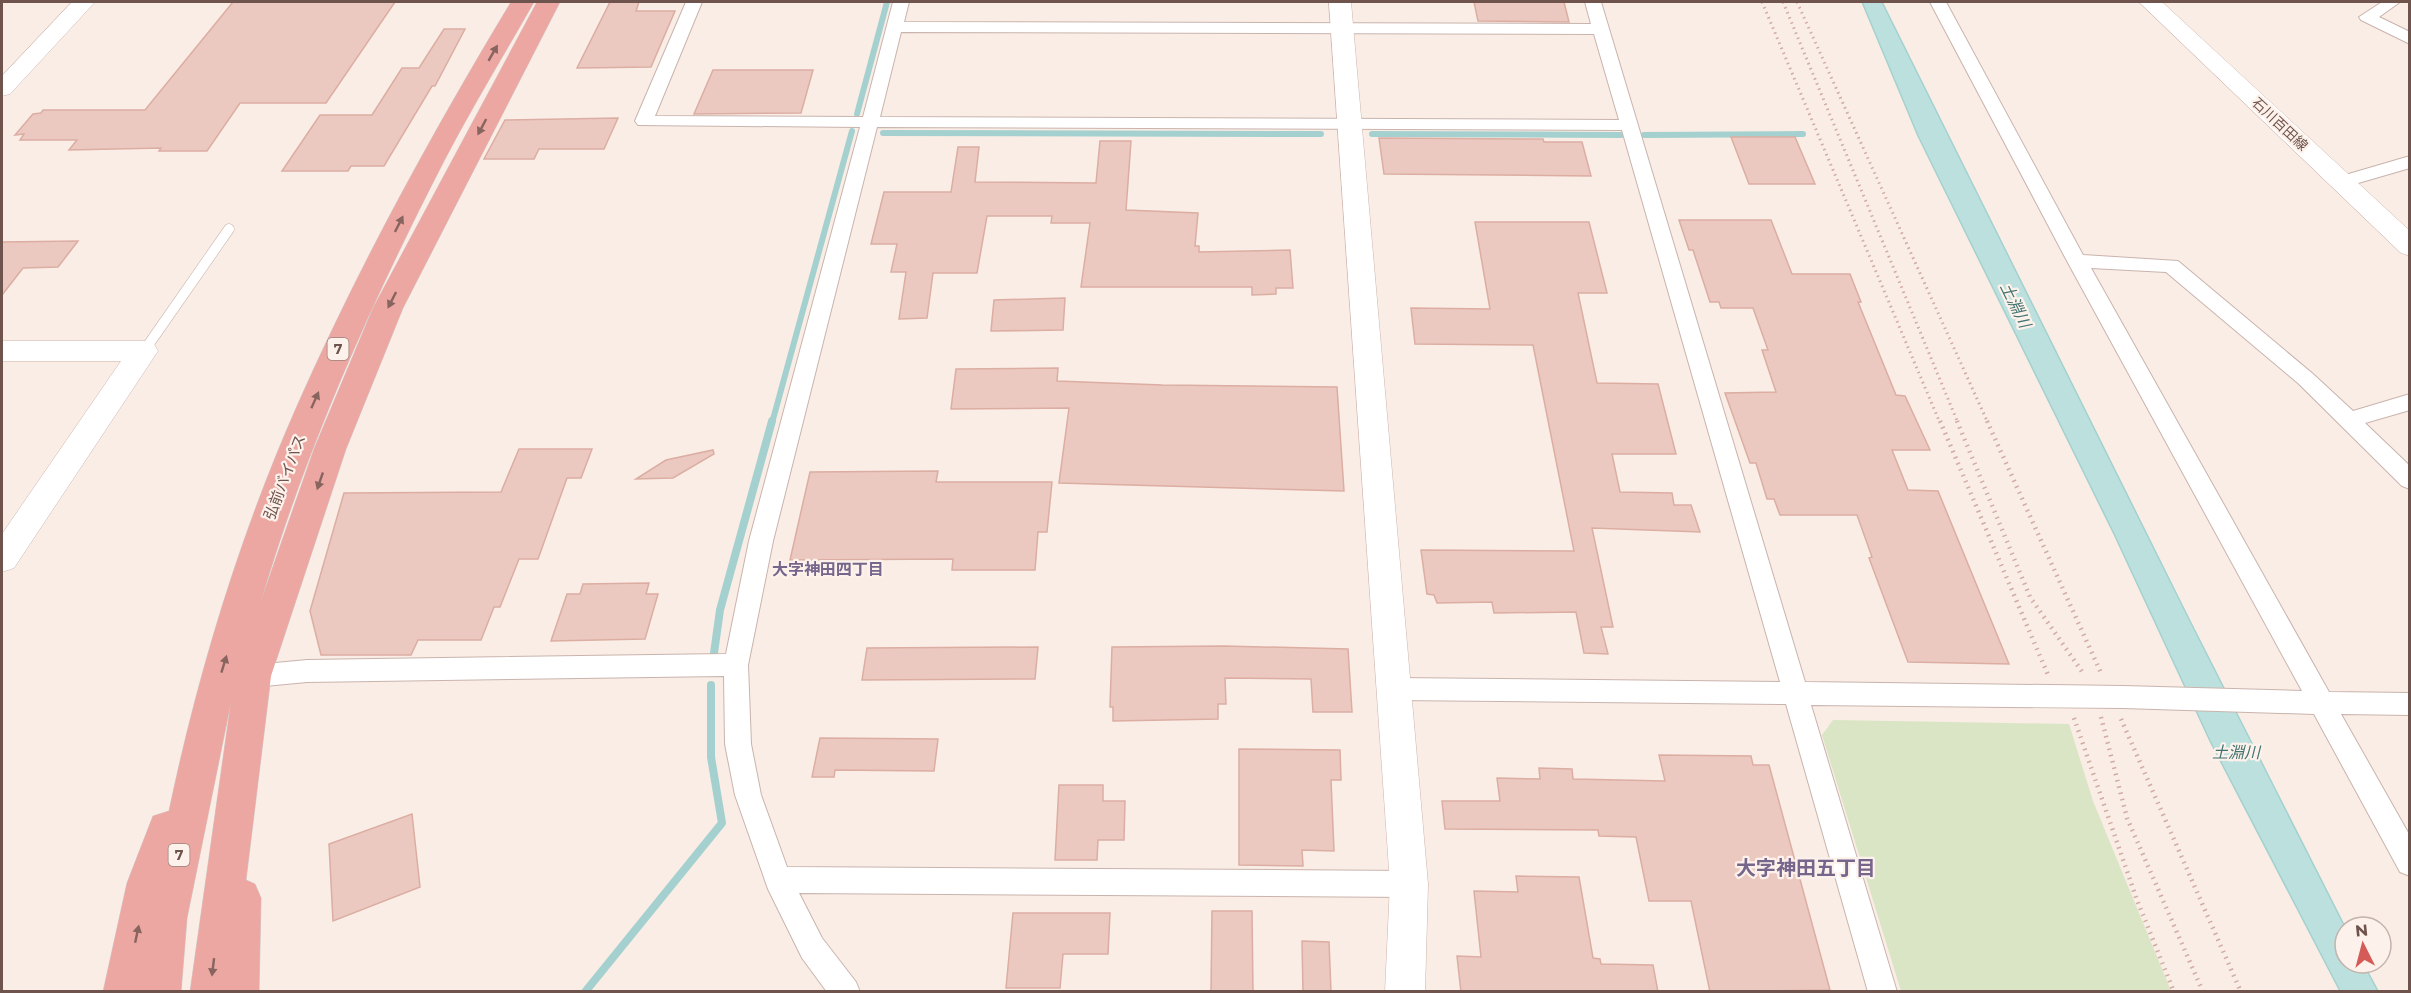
<svg xmlns="http://www.w3.org/2000/svg" width="2411" height="993" viewBox="0 0 2411 993" font-family="Montserrat,'Noto Sans JP',sans-serif">
	<style>
		.green { fill: #d9e5c5 }
		.water { fill: #bce0de; stroke: #a4d1cf; stroke-width: 1.5 }
		.lines { fill: none; stroke-linecap: round; stroke-linejoin: round }
		.stream-far1 { stroke: #a4d1cf; stroke-width: 6 }
		.stream { stroke: #a4d1cf; stroke-width: 8 }
		.building { fill: #ecc9c0; stroke: #dcada2; stroke-width: 1.5 }
		.lane-casing { stroke: #c9b4ad; stroke-width: 11 }
		.street-casing { stroke: #c9b4ad; stroke-width: 2 }
		.secondary-casing { stroke: #ceb5ae; stroke-width: 1 }
		.highway-casing { stroke: #d4cbca; stroke-width: 1 }
		.path-far1 { stroke: #d0aca4; stroke-width: 3; stroke-dasharray: 1.5 4; stroke-linecap: butt }
		.path { stroke: #d0aca4; stroke-width: 4.5; stroke-dasharray: 1.5 5; stroke-linecap: butt }
		.lane { stroke: #fff; stroke-width: 10 }
		.street { fill: #fff; fill-rule: evenodd }
		.secondary { fill: #fff; fill-rule: evenodd }
		.highway { fill: #eca7a3; fill-rule: evenodd }
		.oneway { fill: #88645e }
		.labels { text-anchor: middle; stroke-width: 4.5; stroke-linejoin: round; paint-order: stroke }
		.far-street-label { font-size: 14px; fill: #6f534d; stroke: #fdf2eb }
		.shield { fill: #fdf2eb; stroke: #9a837c; stroke-width: 1.5 }
		.shield-label { font-size: 14px; font-weight: bold; fill: #6f534d }
		.street-label { font-size: 15px; fill: #6f534d; stroke: #fdf2eb }
		.water-label { font-size: 16px; font-style: italic; fill: #437371; stroke: #fdf2eb }
		.neighbourhood-label { font-size: 16px; font-weight: bold; fill: #77668c; stroke: #fdf2eb }
		.near-neighbourhood-label { font-size: 20px; font-weight: bold; fill: #77668c; stroke: #fdf2eb }
	</style>
	<rect width="100%" height="100%" fill="#f9ede5"/>
	<polygon class="green" points="1833,720 2069,724 2093,801 2171,991 1901,991 1822,735"/>
	<polygon class="water" points="1862,2 1882,2 2189,619 2345,927 2345,963 2363,963 2378,991 2340,991 2210,741 2114,534 1918,136"/>
	<g class="lines">
		<g class="stream-far1">
			<polyline points="857,114 887,2"/>
			<polyline points="883,133 1321,134"/>
			<polyline points="1372,134 1621,135"/>
			<polyline points="1644,135 1803,134"/>
			<polyline points="772,423 852,131"/>
		</g>
		<g class="stream">
			<polyline points="714,653 720,610 772,421"/>
			<polyline points="585,992 722,823 711,757 711,685"/>
		</g>
	</g>
	<g class="building">
		<polygon points="233,2 395,2 326,103 240,103 207,151 159,151 161,148 69,150 77,140 20,140 24,134 15,135 33,114 41,113 43,110 145,110"/>
		<polygon points="610,2 639,2 636,11 675,11 651,67 577,68"/>
		<polygon points="1474,2 1564,2 1569,22 1478,21"/>
		<polygon points="444,29 465,29 435,86 432,86 384,166 351,166 348,171 282,171 320,115 372,115 402,68 419,68"/>
		<polygon points="713,70 813,70 801,113 694,114"/>
		<polygon points="618,118 604,149 539,149 534,159 484,159 505,120"/>
		<polygon points="1731,137 1795,137 1815,184 1749,184"/>
		<polygon points="1379,138 1543,139 1544,142 1582,142 1591,176 1384,174"/>
		<polygon points="1100,141 1131,141 1126,210 1198,213 1195,246 1199,246 1199,252 1290,250 1293,288 1276,288 1276,294 1252,295 1252,287 1081,287 1090,223 1051,223 1052,216 987,216 977,273 933,273 927,318 899,319 906,272 891,272 897,244 871,244 884,192 951,192 958,147 979,147 975,182 1096,183"/>
		<polygon points="1679,220 1771,220 1792,274 1850,274 1861,302 1858,302 1896,395 1905,396 1930,450 1892,450 1908,490 1938,491 2009,664 1908,662 1869,558 1872,557 1857,515 1780,515 1774,499 1767,499 1756,463 1750,463 1725,393 1776,392 1762,350 1768,350 1753,308 1721,308 1719,302 1710,302 1693,250 1689,250"/>
		<polygon points="1475,222 1589,222 1607,293 1578,293 1597,383 1658,384 1676,454 1612,454 1620,492 1672,493 1674,505 1691,505 1700,532 1592,528 1613,627 1601,627 1608,654 1584,653 1576,612 1494,613 1492,602 1437,603 1434,595 1427,594 1421,550 1574,551 1533,345 1415,344 1411,308 1490,309"/>
		<polygon points="78,241 58,267 23,268 2,295 2,242"/>
		<polygon points="1065,298 1063,330 991,331 994,300"/>
		<polygon points="1058,368 1057,381 1162,385 1337,387 1344,491 1059,483 1069,408 951,409 956,369"/>
		<polygon points="519,449 592,449 581,478 567,478 538,559 519,559 500,607 494,607 481,640 418,640 411,655 321,655 310,611 344,493 501,492"/>
		<polygon points="713,450 714,454 673,478 636,479 666,460"/>
		<polygon points="938,471 936,482 1052,482 1047,532 1038,532 1035,570 952,570 953,559 790,560 810,472"/>
		<polygon points="649,583 646,594 658,594 645,639 551,641 567,594 580,594 583,584"/>
		<polygon points="1224,646 1348,649 1352,712 1313,712 1311,679 1225,678 1226,704 1218,704 1218,719 1113,721 1113,707 1110,707 1112,647"/>
		<polygon points="1038,647 1035,679 862,680 867,648"/>
		<polygon points="820,738 938,739 934,771 835,770 834,777 812,777"/>
		<polygon points="1239,749 1340,750 1341,780 1331,780 1334,851 1302,850 1303,866 1239,865"/>
		<polygon points="1659,755 1751,756 1753,765 1769,765 1830,990 1710,992 1691,901 1649,901 1636,837 1599,836 1598,830 1445,829 1442,801 1500,801 1497,778 1540,779 1539,768 1572,769 1573,779 1665,781"/>
		<polygon points="1059,785 1103,785 1103,801 1125,801 1124,840 1098,840 1097,860 1055,860"/>
		<polygon points="412,814 420,887 333,921 329,844"/>
		<polygon points="1516,876 1579,877 1593,958 1600,959 1601,964 1653,965 1658,992 1461,992 1457,956 1481,957 1474,891 1518,892"/>
		<polygon points="1212,911 1252,911 1253,992 1211,992"/>
		<polygon points="1013,913 1110,913 1108,954 1063,954 1060,988 1006,988"/>
		<polygon points="1302,941 1329,942 1331,992 1303,992"/>
	</g>
	<g class="lines">
		<g class="lane-casing">
			<polyline id="lane" points="144,351 229,229"/>
		</g>
		<g class="street-casing">
			<g id="street">
				<path d="M686 2H702L655 116 863 117 893 2H909L904 22 1591 24 1585 2H1601L1805 682 2123 686 2302 691 2067 261 1930 2H1946L2083 255 2178 261 2313 374 2353 411 2410 394V410L2365 423 2410 466V489L2402 486 2299 384 2166 272 2091 268 2329 692 2410 693V715L2341 714 2410 836V876L2400 872 2314 714 2123 708 1811 705 1897 992H1868L1786 704 1395 700 1386 697 1382 689 1386 681 1395 678 1780 682 1622 130 877 127 773 541 748 665 751 744 761 795 787 867 1409 871 1419 875 1423 884 1419 893 1409 897 799 893 822 938 856 982 860 992H827L802 958 768 889 735 795 725 744 724 676 307 682 253 687 244 684 241 676 244 668 253 665 307 660 726 654 749 541 860 127 638 125 635 121ZM901 32 1594 34 1619 120 880 117Z"/>
				<polygon points="2382,2 2400,2 2379,17 2410,32 2410,44 2361,20 2359,17"/>
				<polygon points="2410,156 2410,168 2341,188 2335,186 2332,182 2335,178"/>
			</g>
		</g>
		<g class="secondary-casing">
			<g id="secondary">
				<polygon points="72,2 95,2 10,94 2,96 2,76"/>
				<polygon points="1329,2 1351,2 1428,884 1425,992 1385,992 1390,884"/>
				<polygon points="2139,2 2162,2 2410,231 2410,256 2401,253"/>
				<polygon points="2,341 144,341 154,344 158,351 14,568 2,572 2,534 121,361 2,361"/>
			</g>
		</g>
		<g class="highway-casing">
			<path id="highway" d="M511 2H534C504 55 472 107 444 161 371 303 306 448 261 601L314 449 373 308 537 2H560L403 308 346 449 271 676 246 880 255 884 261 898 259 992H190L231 702 187 918 181 992H103L127 883 153 816 169 811C198 673 240 535 297 406 359 266 432 133 511 2Z"/>
		</g>
		<g class="path-far1">
			<polyline points="1762,2 1940,423"/>
			<polyline points="1783,2 1958,423"/>
			<polyline points="1797,2 1988,423"/>
		</g>
		<g class="path">
			<polyline points="1940,421 2048,675"/>
			<polyline points="1957,421 2030,597 2083,673"/>
			<polyline points="1987,421 2101,673"/>
			<polyline points="2101,717 2127,818 2203,992"/>
			<polyline points="2074,718 2137,900 2174,992"/>
			<polyline points="2121,719 2241,992"/>
		</g>
		<use href="#lane" class="lane"/>
		<use href="#street" class="street"/>
		<use href="#secondary" class="secondary"/>
		<use href="#highway" class="highway"/>
	</g>
	<defs><path id="oneway-solid" d="M-6-.8H1V-3.2L6.5 0L1 3.2V.8H-6Z" transform="scale(1.5)"/></defs>
	<g class="oneway">
		<use href="#oneway-solid" transform="translate(493 53) rotate(-60)"/>
		<use href="#oneway-solid" transform="translate(482 127) rotate(118)"/>
		<use href="#oneway-solid" transform="translate(399 224) rotate(-63)"/>
		<use href="#oneway-solid" transform="translate(392 300) rotate(117)"/>
		<use href="#oneway-solid" transform="translate(315 400) rotate(-66)"/>
		<use href="#oneway-solid" transform="translate(320 481) rotate(109)"/>
		<use href="#oneway-solid" transform="translate(224 664) rotate(-73)"/>
		<use href="#oneway-solid" transform="translate(137 934) rotate(-78)"/>
		<use href="#oneway-solid" transform="translate(213 967) rotate(97)"/>
	</g>
	<g class="labels">
		<g class="far-street-label">
			<text transform="translate(2280 124) rotate(43)" y="5">石川百田線</text>
		</g>
		<g class="shield">
			<rect x="327.5" y="338" width="21" height="22" rx="4.5"/>
			<rect x="168.5" y="844" width="21" height="22" rx="4.5"/>
		</g>
		<g class="shield-label">
			<text x="338" y="354">7</text>
			<text x="179" y="860">7</text>
		</g>
		<g class="street-label">
			<text transform="translate(285 477) rotate(-69)" y="5">弘前バイパス</text>
		</g>
		<g class="water-label">
			<text transform="translate(2016 305) rotate(64)" y="6">土淵川</text>
			<text x="2236" y="758">土淵川</text>
		</g>
		<g class="neighbourhood-label">
			<text x="828" y="575">大字神田四丁目</text>
		</g>
		<g class="near-neighbourhood-label">
			<text x="1806" y="875">大字神田五丁目</text>
		</g>
	</g>
	<rect width="2411" height="993" fill="none" stroke="#6f534d" stroke-width="6"/>
	<g transform="translate(2363 945) rotate(354)"><circle r="28" fill="#fdf2eb" stroke="#c4b2ac" stroke-width="1.5"/>
	<path d="M0-4.5L10 22L0 15L-10 22Z" fill="#d55b58"/>
	<text y="-9" font-size="16" font-weight="bold" text-anchor="middle" fill="#6f534d">N</text>
	</g>
</svg>
